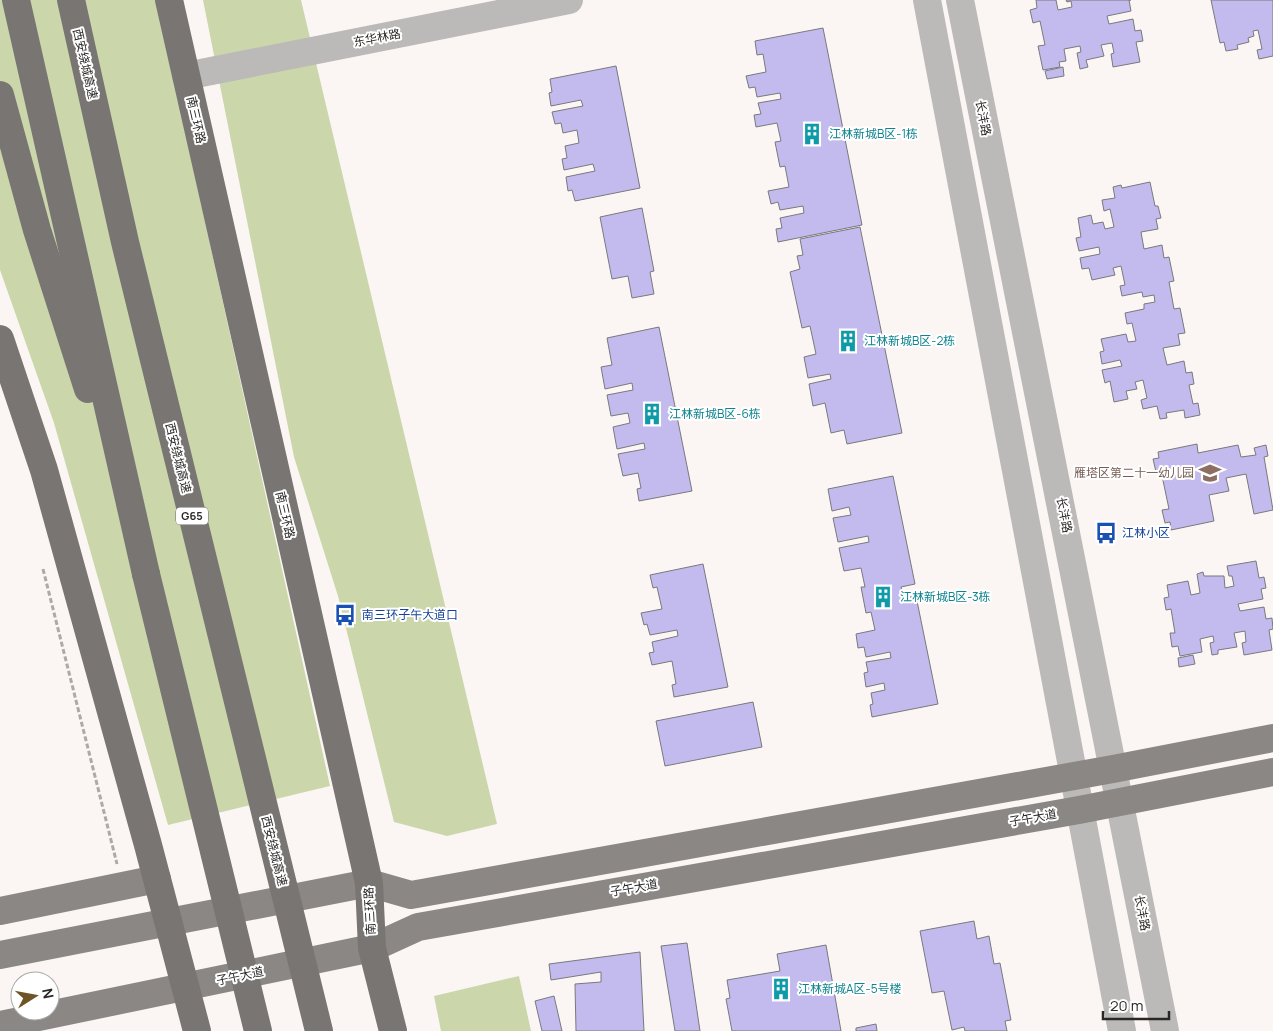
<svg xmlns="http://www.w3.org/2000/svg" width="1273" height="1031" viewBox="0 0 1273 1031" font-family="Manrope,'Noto Sans SC',sans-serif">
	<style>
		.green { fill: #cbd7ab }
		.building { fill: #c3bbed; stroke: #79797d }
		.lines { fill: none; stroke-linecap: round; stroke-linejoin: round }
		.path { stroke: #aca9a7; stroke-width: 3; stroke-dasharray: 5 2.5; stroke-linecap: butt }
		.minor { stroke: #bcbab9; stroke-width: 28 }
		.major { stroke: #8b8785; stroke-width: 28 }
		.highway { stroke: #797573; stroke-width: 28 }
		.highway-bridge { stroke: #797573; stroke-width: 28 }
		.labels { text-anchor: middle; stroke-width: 4; stroke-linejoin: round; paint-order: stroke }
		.shield { fill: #fff; stroke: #6a6868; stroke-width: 1 }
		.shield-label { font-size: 11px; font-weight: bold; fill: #2a2827 }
		.street-label { font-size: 12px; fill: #2a2827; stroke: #fff }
		.culture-label { font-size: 12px; fill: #0d838f; stroke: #fff; text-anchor: start }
		.education-label { font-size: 12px; fill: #785e54; stroke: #fff; text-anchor: end }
		.transit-label { font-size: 12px; fill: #164399; stroke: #fff; text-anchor: start }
	</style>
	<rect width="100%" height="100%" fill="#fbf6f4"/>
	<g class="green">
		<polygon points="0,0 156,0 330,786 168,825 54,423 0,270"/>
		<polygon points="203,0 301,0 497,824 447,836 394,822 338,596 294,457"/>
		<polygon points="519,976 531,1031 441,1031 434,996"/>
	</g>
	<g class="building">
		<polygon points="1036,0 1056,0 1058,10 1072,7 1071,1 1067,2 1066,0 1131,0 1129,0 1131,11 1107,16 1109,24 1133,19 1135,31 1141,30 1143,41 1136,42 1140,62 1113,67 1111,54 1114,53 1112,43 1101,45 1104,56 1086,60 1088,67 1080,69 1077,53 1081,52 1080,46 1064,49 1066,61 1059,62 1060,67 1043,70 1038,46 1045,45 1040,21 1033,23 1030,10 1037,8"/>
		<polygon points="1211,0 1273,0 1273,56 1259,59 1257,50 1262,49 1258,30 1253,31 1254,36 1248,38 1249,42 1237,45 1238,49 1226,51 1224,42 1220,43"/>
		<polygon points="823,28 862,225 778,242 776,229 782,228 780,218 804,213 803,206 780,210 778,202 771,204 768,191 789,187 785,166 780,167 775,142 781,141 777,123 756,127 754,115 761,114 758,103 781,99 780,93 757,97 755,87 749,88 746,76 766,72 763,54 757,55 755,41"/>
		<polygon points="616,66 640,188 575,201 572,190 568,191 566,177 595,171 593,164 564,170 562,159 567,158 565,146 579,143 577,130 563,133 561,123 555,124 552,112 583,106 581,100 551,106 549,93 552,92 550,79"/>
		<polygon points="1063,67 1064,76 1047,79 1045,71"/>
		<polygon points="1150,182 1155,206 1158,206 1161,218 1156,219 1158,229 1141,232 1144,249 1162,245 1164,258 1169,257 1174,281 1169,282 1174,309 1180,308 1185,333 1178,334 1180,345 1163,348 1167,365 1184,361 1186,373 1192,372 1194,384 1189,385 1193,404 1198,403 1200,415 1185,418 1184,410 1166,413 1167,418 1160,419 1157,406 1143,409 1141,400 1147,398 1143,380 1135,382 1137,389 1126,391 1128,399 1114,402 1110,381 1105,383 1102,370 1122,366 1120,360 1102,364 1100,352 1104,351 1101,339 1126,334 1128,342 1136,341 1132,323 1127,324 1125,313 1144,309 1144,304 1155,302 1154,295 1143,297 1142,292 1122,296 1120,286 1125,285 1121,266 1113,268 1115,275 1092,280 1089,268 1082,269 1080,258 1100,254 1099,247 1079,251 1076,238 1081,237 1078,218 1091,215 1093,224 1103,222 1105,229 1114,227 1110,209 1104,211 1102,200 1115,198 1113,187 1121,185 1122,188"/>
		<polygon points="642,208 654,271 650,272 654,294 632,298 628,276 612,279 600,217"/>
		<polygon points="860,227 902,433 847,444 844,430 831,433 825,403 813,406 809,384 831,379 830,374 808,378 804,357 816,354 810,326 802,328 790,272 800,269 797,256 803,255 800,239"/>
		<polygon points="659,327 692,491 639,501 637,489 641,488 638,473 623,476 618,454 645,449 644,443 617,449 613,427 630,423 628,413 611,416 607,395 633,390 632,383 605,389 601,367 612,365 607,338"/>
		<polygon points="1197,444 1198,453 1238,445 1241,457 1256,455 1254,448 1266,445 1268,456 1264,457 1273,510 1254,514 1246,474 1226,478 1229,491 1209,495 1214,521 1171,530 1170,522 1165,523 1162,510 1169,509 1161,471 1156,472 1153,459 1159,458 1158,452"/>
		<polygon points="893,476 915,584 901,587 904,598 916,596 938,704 872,717 870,705 873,704 871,693 885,690 884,683 866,687 864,673 868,672 866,662 891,658 890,652 866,657 864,647 858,648 856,634 875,630 871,612 866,613 861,587 865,587 861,568 844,571 839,548 869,542 868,536 838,542 833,518 851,515 849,507 832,511 828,489"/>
		<polygon points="1256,561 1259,578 1264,577 1266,588 1261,589 1263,599 1238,604 1240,611 1264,607 1266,619 1272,618 1273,629 1269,630 1272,650 1244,655 1242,643 1246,642 1245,631 1234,633 1237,647 1218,650 1218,654 1212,655 1210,643 1214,642 1213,636 1200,639 1202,652 1180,656 1178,646 1172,647 1170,633 1175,633 1171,609 1166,610 1164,598 1169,597 1167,585 1188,581 1191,595 1200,593 1197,574 1203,572 1204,576 1224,576 1225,588 1234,586 1232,576 1229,576 1227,566"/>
		<polygon points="703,564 728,687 674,697 672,685 676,684 672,661 652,665 649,653 654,652 652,642 678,636 677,630 650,635 647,624 644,625 641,613 662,609 657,587 653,588 650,575"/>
		<polygon points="1193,655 1195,664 1179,667 1178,658"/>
		<polygon points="753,702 762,747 665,766 656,721"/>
		<polygon points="974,921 977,939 989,936 994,964 1000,963 1011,1020 1005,1021 1007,1031 965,1031 964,1027 952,1030 944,991 932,993 920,931"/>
		<polygon points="687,943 700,1031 675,1031 661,946"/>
		<polygon points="826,945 841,1031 732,1031 726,999 730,998 727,980 780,971 777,954"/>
		<polygon points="640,952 644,1031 576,1031 575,984 601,982 601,972 551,980 549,964"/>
		<polygon points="554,996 562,1031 542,1031 535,1001"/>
		<polygon points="876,1024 877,1031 856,1031 856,1028"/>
	</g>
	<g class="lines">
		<polyline class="path" points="43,569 117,864"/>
		<g class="minor">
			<polyline points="927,0 1122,1031"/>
			<polyline points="960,0 1165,1031"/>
			<polyline points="186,76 569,0"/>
		</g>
		<g class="major">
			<polyline points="0,911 157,879"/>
			<polyline points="0,955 369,883 411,895 1113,769 1273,738"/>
			<polyline points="0,1025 372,948 418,927 1079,810 1273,772"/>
		</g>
		<g class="highway">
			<polyline points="16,0 146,574"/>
			<polyline points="169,0 369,883 372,948 393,1031"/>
			<polyline points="0,95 37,230 88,389"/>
			<polyline points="0,339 44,470 148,845 197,1031"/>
		</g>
		<g class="highway-bridge">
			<polyline points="71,0 125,242 319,1031"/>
			<polyline points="146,574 258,1031"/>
		</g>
	</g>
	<defs>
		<g id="building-bare" transform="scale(1.725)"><path d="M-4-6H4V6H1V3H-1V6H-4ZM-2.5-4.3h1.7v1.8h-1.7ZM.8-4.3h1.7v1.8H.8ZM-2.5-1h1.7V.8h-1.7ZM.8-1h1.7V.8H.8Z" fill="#0f9aa8" stroke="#fff" stroke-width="2.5" paint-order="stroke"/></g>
		<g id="school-bare" transform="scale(1.725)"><path d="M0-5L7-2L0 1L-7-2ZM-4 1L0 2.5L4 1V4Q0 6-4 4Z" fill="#8d6e63" stroke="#fff" stroke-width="2.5" paint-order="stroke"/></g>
		<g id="bus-bare" transform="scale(1.725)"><path d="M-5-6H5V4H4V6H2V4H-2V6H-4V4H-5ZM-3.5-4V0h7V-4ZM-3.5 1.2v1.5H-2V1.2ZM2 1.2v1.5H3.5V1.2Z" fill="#1a4fb4" stroke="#fff" stroke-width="2.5" paint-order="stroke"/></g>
	</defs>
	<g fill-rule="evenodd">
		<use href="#building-bare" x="812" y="134"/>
		<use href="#building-bare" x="848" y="341"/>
		<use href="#building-bare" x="652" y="414"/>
		<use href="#school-bare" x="1210" y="473"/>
		<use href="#bus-bare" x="1106" y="533"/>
		<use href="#building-bare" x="883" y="597"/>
		<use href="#bus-bare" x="345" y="615"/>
		<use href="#building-bare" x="781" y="989"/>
	</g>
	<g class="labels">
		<rect class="shield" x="176" y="507.5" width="32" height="17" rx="4"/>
		<g class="shield-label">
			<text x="192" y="520">G65</text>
		</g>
		<g class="street-label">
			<text transform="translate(377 38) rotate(-11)" y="4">东华林路</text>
			<text transform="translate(85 64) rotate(77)" y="4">西安绕城高速</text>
			<text transform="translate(983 118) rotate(79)" y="4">长沣路</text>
			<text transform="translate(196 120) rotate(77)" y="4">南三环路</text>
			<text transform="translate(178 458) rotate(76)" y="4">西安绕城高速</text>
			<text transform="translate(285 515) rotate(77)" y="4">南三环路</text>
			<text transform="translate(1064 515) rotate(79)" y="4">长沣路</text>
			<text transform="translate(1033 818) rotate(-10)" y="4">子午大道</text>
			<text transform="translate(274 851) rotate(76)" y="4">西安绕城高速</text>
			<text transform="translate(634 888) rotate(-10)" y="4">子午大道</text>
			<text transform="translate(370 911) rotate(-93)" y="4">南三环路</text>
			<text transform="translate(1142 913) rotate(79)" y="4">长沣路</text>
			<text transform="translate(240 976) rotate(-12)" y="4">子午大道</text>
		</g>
		<g class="culture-label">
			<text x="829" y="138">江林新城B区-1栋</text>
			<text x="864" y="345">江林新城B区-2栋</text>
			<text x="669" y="418">江林新城B区-6栋</text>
			<text x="900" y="601">江林新城B区-3栋</text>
			<text x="798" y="993">江林新城A区-5号楼</text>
		</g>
		<g class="education-label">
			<text x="1194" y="477">雁塔区第二十一幼儿园</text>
		</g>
		<g class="transit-label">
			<text x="1122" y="537">江林小区</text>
			<text x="362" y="619">南三环子午大道口</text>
		</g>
	</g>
	<g transform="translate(35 996) rotate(79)"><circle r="24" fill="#ffffff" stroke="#aaa9a9"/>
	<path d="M0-4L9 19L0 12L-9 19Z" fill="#6d5325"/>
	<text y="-8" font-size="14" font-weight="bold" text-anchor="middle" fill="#2a2827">N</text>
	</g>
	<path d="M1103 1011v8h66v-8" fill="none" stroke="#2a2827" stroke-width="2.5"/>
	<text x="1110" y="1011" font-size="15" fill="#2a2827" stroke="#ffffff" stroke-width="4" paint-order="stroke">20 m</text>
</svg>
